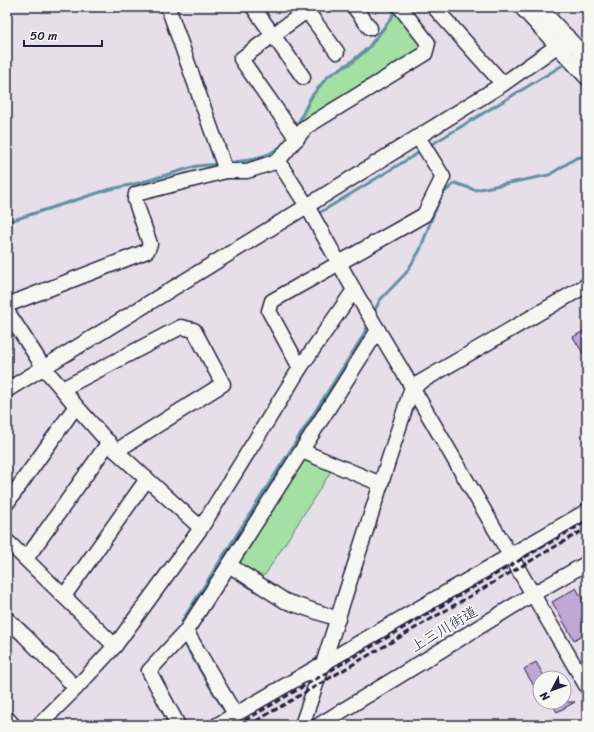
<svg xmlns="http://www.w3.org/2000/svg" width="594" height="732" viewBox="0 0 594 732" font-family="Sriracha,'Klee One',sans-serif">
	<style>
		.green { fill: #a4dfa4; stroke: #638070 }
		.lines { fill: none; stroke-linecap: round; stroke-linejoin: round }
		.stream { stroke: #6192a0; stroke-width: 3 }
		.building { fill: #c0a6d4; stroke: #22223b }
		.minor-casing { stroke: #22223b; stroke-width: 17 }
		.minor { stroke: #f6f6f2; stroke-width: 14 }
		.rail { stroke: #22223b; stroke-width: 3; stroke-dasharray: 6 3; stroke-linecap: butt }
		.labels { text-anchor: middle; stroke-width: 4; stroke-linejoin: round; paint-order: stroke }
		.street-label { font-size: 15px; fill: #22223b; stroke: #f6f6f2 }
	</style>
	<rect width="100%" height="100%" fill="#e6dee9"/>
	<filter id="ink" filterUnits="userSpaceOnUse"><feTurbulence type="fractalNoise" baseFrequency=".025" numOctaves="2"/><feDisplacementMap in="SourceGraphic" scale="8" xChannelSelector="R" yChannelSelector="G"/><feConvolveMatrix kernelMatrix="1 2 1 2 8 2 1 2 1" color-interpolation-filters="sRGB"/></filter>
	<g filter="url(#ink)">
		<g class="green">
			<polygon points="397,8 422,42 420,50 300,124 304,110 316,92 330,75 352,64 369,49 392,19"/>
			<polygon points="301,459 328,465 330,473 265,575 257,575 240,565 238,558"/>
		</g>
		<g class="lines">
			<g class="stream">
				<polyline points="295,130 311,97 328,76 351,62 368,48 392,17 395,7"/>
				<polyline points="429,146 568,62"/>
				<polyline points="226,163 250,160 269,154 285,144"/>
				<polyline points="316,215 423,150"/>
				<polyline points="7,222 107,190 139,183 197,166 219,164"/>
				<polyline points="7,291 7,293"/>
				<polyline points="373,314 380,300 406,273 420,250 432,218 442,194 455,183 475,190 549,175 576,158 587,156"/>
				<polyline points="182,621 363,336 369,323"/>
				<polyline points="187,648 227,715"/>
			</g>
		</g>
		<g class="building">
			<polygon points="587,329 587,360 573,337"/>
			<polygon points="576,588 587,606 587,632 574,640 552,602"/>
			<polygon points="536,662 545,678 540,678 540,685 535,688 524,669"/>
			<polygon points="551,702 575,702 557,712"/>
		</g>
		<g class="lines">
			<g class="minor-casing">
				<g id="minor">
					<polyline points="168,7 226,171"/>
					<polyline points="253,7 273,35 312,7"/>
					<polyline points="304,7 337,52"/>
					<polyline points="354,7 370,28"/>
					<polyline points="434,7 503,84"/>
					<polyline points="521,7 587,78"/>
					<polyline points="539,7 587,58"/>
					<polyline points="297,139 241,59 273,35 303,77"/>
					<polyline points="278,161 306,127 425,54 428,43 400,7"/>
					<polyline points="587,285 412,387 587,687"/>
					<polyline points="7,305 147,251 150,244 135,200 136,194 226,171 247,171 278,161 307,206 354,290 300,368 201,528 115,646 76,688 39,725"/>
					<polyline points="7,311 44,368 62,389 76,406 116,451 201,528"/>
					<polyline points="300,368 269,311 272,301 424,215 443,177 418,137"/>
					<polyline points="62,389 181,327 194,330 223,384 116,451"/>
					<polyline points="7,390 307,206 503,84 557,46 567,36"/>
					<polyline points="302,451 381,484"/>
					<polyline points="7,503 76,406"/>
					<polyline points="7,541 115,646"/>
					<polyline points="26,559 109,442"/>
					<polyline points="229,565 285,601 338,619"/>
					<polyline points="64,596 147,479"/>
					<polyline points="7,619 24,635 76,688"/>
					<polyline points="235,714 186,631 229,565 378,330"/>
					<polyline points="7,718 13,725"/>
					<polyline points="178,725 149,671 186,631"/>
					<polyline points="217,725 587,511"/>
					<polyline points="302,725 323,664 412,387 354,290"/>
					<polyline points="319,725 533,594 587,563"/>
				</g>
			</g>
			<use href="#minor" class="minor"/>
			<g class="rail">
				<polyline points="237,725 587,521"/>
				<polyline points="249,725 587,528"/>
			</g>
		</g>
	</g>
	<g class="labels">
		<g class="street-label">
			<text transform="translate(444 629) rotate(-31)" y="5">上三川街道</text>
		</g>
	</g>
	<rect width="594" height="732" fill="none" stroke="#f6f6f2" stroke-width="24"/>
	<rect x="12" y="12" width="570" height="708" fill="none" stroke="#22223b" stroke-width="1.5" filter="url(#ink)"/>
	<g transform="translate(552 690) rotate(229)"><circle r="19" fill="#f6f6f2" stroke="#a1a1a9"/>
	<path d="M0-3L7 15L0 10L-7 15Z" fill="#22223b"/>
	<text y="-6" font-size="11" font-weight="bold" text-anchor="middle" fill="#22223b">N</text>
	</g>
	<path d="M24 40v6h78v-6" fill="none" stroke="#22223b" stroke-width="2"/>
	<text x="30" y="40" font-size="12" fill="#22223b" stroke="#f6f6f2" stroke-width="3" paint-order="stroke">50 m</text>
</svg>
